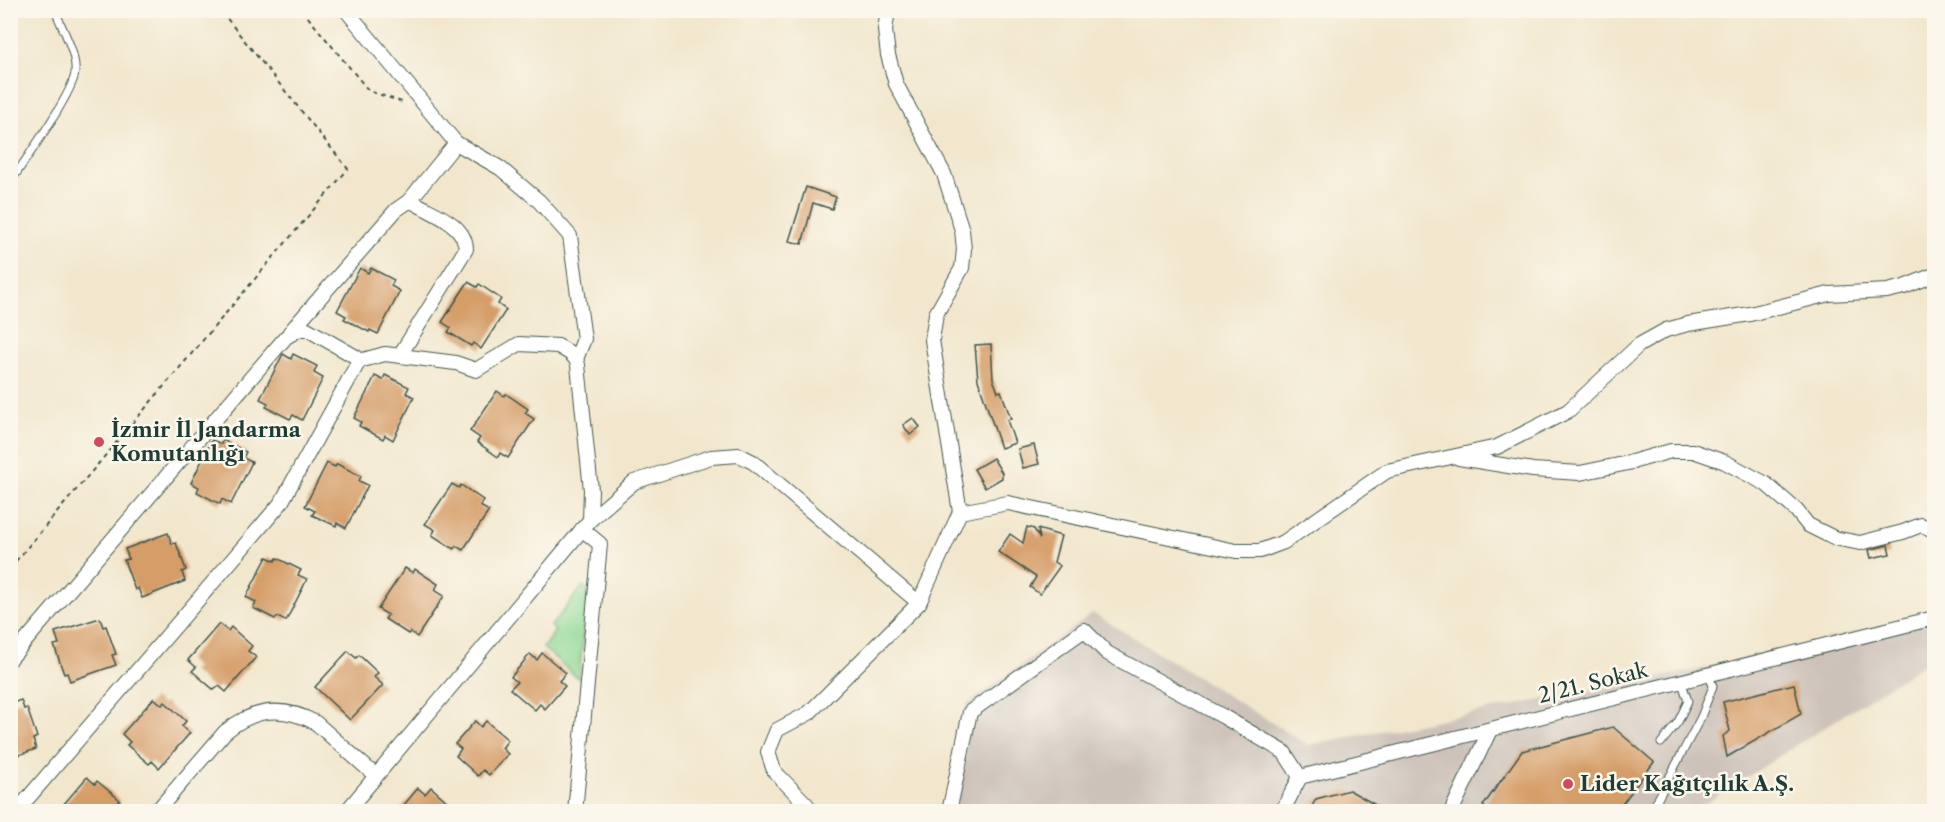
<svg xmlns="http://www.w3.org/2000/svg" width="1945" height="822" viewBox="0 0 1945 822" font-family="'Libre Caslon Text',serif">
	<style>
		.industrial { fill: #cdc2b9 }
		.green { fill: #8fd894; stroke: #578a64; stroke-width: 1.5 }
		.building { fill: #d59d68 }
		.lines { fill: none; stroke-linecap: round; stroke-linejoin: round }
		.lane-casing { stroke: #3f564b; stroke-width: 9 }
		.street-casing { stroke: #3f564b; stroke-width: 16 }
		.path { stroke: #3f564b; stroke-width: 2; stroke-dasharray: 4.5 4.5; stroke-linecap: butt }
		.lane { stroke: #fff; stroke-width: 7 }
		.street { stroke: #fff; stroke-width: 14 }
		.poi-dot { fill: #d1495b; stroke: #fbf7ec; stroke-width: 2 }
		.labels { text-anchor: middle; stroke-width: 5; stroke-linejoin: round; paint-order: stroke }
		.poi-label { font-size: 21px; font-weight: bold; fill: #1f3d34; stroke: #fbf7ec; text-anchor: start }
		.street-label { font-size: 21px; fill: #1f3d34; stroke: #fbf7ec }
	</style>
	<rect width="100%" height="100%" fill="#fbf7ec"/>
	<filter id="ink" filterUnits="userSpaceOnUse"><feTurbulence type="fractalNoise" baseFrequency=".0167" numOctaves="2"/><feDisplacementMap in="SourceGraphic" scale="12" xChannelSelector="R" yChannelSelector="G"/><feConvolveMatrix kernelMatrix="1 2 1 2 8 2 1 2 1" color-interpolation-filters="sRGB"/></filter>
	<filter id="wash" filterUnits="userSpaceOnUse"><feTurbulence type="fractalNoise" baseFrequency=".008" numOctaves="4" result="noise"/><feDisplacementMap in="SourceGraphic" scale="24" xChannelSelector="R" yChannelSelector="G"/><feGaussianBlur stdDeviation="1.35" result="paint"/><feColorMatrix in="noise" values="0 0 0 0 0 0 0 0 0 0 0 0 0 0 0 0 0 1.4 0 .05"/><feComposite in="paint" operator="in"/></filter>
	<g filter="url(#wash)">
		<rect width="100%" height="100%" fill="#f2e7cd"/>
		<polygon class="industrial" points="1093,613 1308,745 1722,665 1934,613 1934,668 1922,665 1694,811 944,812 967,704"/>
		<polygon class="green" points="583,586 588,590 579,679 543,648 555,631 551,626"/>
		<g id="blocks">
			<g class="building">
				<polygon points="806,187 836,197 832,209 813,203 802,244 789,241"/>
				<polygon points="360,268 368,273 371,268 394,280 391,286 400,291 378,334 370,330 369,332 344,319 346,316 337,311"/>
				<polygon points="468,282 477,287 479,284 501,299 498,304 506,310 481,349 473,343 471,346 448,332 451,328 442,322"/>
				<polygon points="991,344 993,379 998,392 1001,391 1011,419 1007,420 1015,443 1001,448 978,380 975,345"/>
				<polygon points="283,354 291,359 293,354 317,366 314,373 323,378 302,420 293,415 290,419 266,407 268,403 260,399"/>
				<polygon points="385,375 409,387 406,393 414,397 393,440 385,435 383,439 359,426 361,422 354,418 375,376 383,380"/>
				<polygon points="497,391 504,396 506,394 528,409 525,413 534,419 508,458 500,453 498,457 477,442 480,438 470,431"/>
				<polygon points="913,418 920,427 910,435 903,425"/>
				<polygon points="212,440 221,444 223,440 246,452 243,458 252,462 231,504 222,499 220,504 197,492 199,487 191,483"/>
				<polygon points="1034,445 1039,464 1023,468 1018,449"/>
				<polygon points="993,458 1002,473 1002,478 985,488 974,469"/>
				<polygon points="327,463 335,467 337,464 361,476 359,481 368,485 346,528 337,523 336,526 312,515 315,511 305,506"/>
				<polygon points="452,484 459,488 461,485 483,500 480,506 489,511 463,550 456,546 454,549 432,535 435,530 425,524"/>
				<polygon points="1027,527 1034,529 1040,539 1038,529 1061,536 1054,562 1060,566 1040,594 1030,587 1036,577 998,552 1010,534 1023,543"/>
				<polygon points="168,533 172,544 176,543 186,570 182,572 185,581 142,598 138,588 135,590 124,560 129,559 125,549"/>
				<polygon points="1888,545 1890,554 1871,558 1869,550"/>
				<polygon points="267,557 275,561 277,558 301,570 298,575 307,579 286,621 277,617 275,619 253,608 256,602 246,597"/>
				<polygon points="405,568 413,573 415,569 438,584 435,590 444,596 417,637 410,632 408,634 385,619 388,615 378,609"/>
				<polygon points="100,618 103,627 106,626 116,654 112,655 116,665 70,681 67,673 64,674 54,645 59,644 55,632"/>
				<polygon points="219,624 228,631 231,627 252,646 248,651 256,657 226,692 219,686 214,690 192,671 196,667 188,660"/>
				<polygon points="348,651 356,658 359,655 378,673 374,677 383,685 350,720 315,687"/>
				<polygon points="542,653 566,673 559,681 565,686 545,709 540,704 535,710 510,689 517,682 511,677 530,654 537,660"/>
				<polygon points="1794,684 1801,714 1727,757 1723,736 1730,731 1723,702"/>
				<polygon points="154,698 162,705 165,702 186,721 182,726 190,733 159,768 152,761 149,764 127,745 130,742 122,734"/>
				<polygon points="21,700 24,709 27,708 37,737 33,739 36,749 10,758 10,704"/>
				<polygon points="475,721 481,727 486,721 508,740 502,748 508,754 489,775 483,770 478,776 456,756 461,749 455,744"/>
				<polygon points="1613,727 1654,762 1616,812 1490,812 1483,806 1522,751"/>
				<polygon points="87,777 95,784 97,781 120,800 109,812 57,812"/>
				<polygon points="431,787 459,812 398,812 418,788 425,794"/>
				<polygon points="1349,790 1388,812 1309,812 1316,799"/>
			</g>
		</g>
	</g>
	<g filter="url(#ink)">
		<use href="#blocks" fill-opacity="0" stroke="#3f564b" stroke-width="1.5"/>
		<g class="lines">
			<g class="lane-casing">
				<g id="lane">
					<path d="M10 183C25 160 72 95 75 73 77 53 62 29 55 10"/>
					<polyline points="1661,743 1678,722 1688,701 1682,683"/>
					<polyline points="1651,812 1701,717 1713,686 1709,676"/>
				</g>
			</g>
			<g class="street-casing">
				<g id="street">
					<polyline points="346,10 456,143 500,168 539,201 570,236 584,339 576,359"/>
					<polyline points="888,10 885,30 888,55 896,84 944,174 962,230 964,249 962,268 936,314 932,340 960,512"/>
					<polyline points="409,201 456,143"/>
					<path d="M290 332 396 210 409 201 415 203C434 214 465 224 466 249L400 355"/>
					<polyline points="1459,458 1533,470 1580,473 1628,463 1671,451 1693,451 1725,462 1766,484 1796,510 1808,525 1834,538 1860,543 1903,532 1921,525 1934,530"/>
					<polyline points="590,520 634,482 711,457 739,455 753,462 919,603"/>
					<polyline points="10,659 286,337 300,329 307,329 356,357 359,361 281,503 16,812"/>
					<path d="M156 812 225 732C254 708 283 705 316 723L376 776"/>
					<polyline points="346,812 590,520 591,490 578,365 576,359 570,353 558,346 519,344 476,370 456,363 385,354 359,361"/>
					<polyline points="575,812 600,544 582,529"/>
					<polyline points="808,812 807,805 774,771 768,752 777,730 809,713 919,603 960,512 1008,503 1236,551 1260,551 1284,542 1387,471 1497,447 1568,411 1639,345 1666,330 1688,324 1750,314 1829,294 1887,291 1904,287 1934,275"/>
					<polyline points="949,812 970,712 1084,630 1107,653 1224,717 1284,752 1300,777"/>
					<polyline points="1282,812 1300,777 1934,618"/>
					<polyline points="1451,812 1490,730"/>
				</g>
			</g>
			<g class="path">
				<polyline points="302,10 369,91 402,102"/>
				<polyline points="10,553 17,559"/>
				<polyline points="10,568 348,169 220,10"/>
			</g>
			<use href="#lane" class="lane"/>
			<use href="#street" class="street"/>
		</g>
	</g>
	<g class="poi-dot">
		<circle cx="99" cy="442" r="6"/>
		<circle cx="1568" cy="784" r="6"/>
	</g>
	<g class="labels">
		<g class="poi-label">
			<text x="111" y="437">İzmir İl Jandarma<tspan x="111" dy="24">Komutanlığı</tspan></text>
			<text x="1580" y="791">Lider Kağıtçılık A.Ş.</text>
		</g>
		<g class="street-label">
			<text transform="translate(1593 683) rotate(-14)" y="7">2/21. Sokak</text>
		</g>
	</g>
	<rect width="1945" height="822" fill="none" stroke="#fbf7ec" stroke-width="36"/>
</svg>
